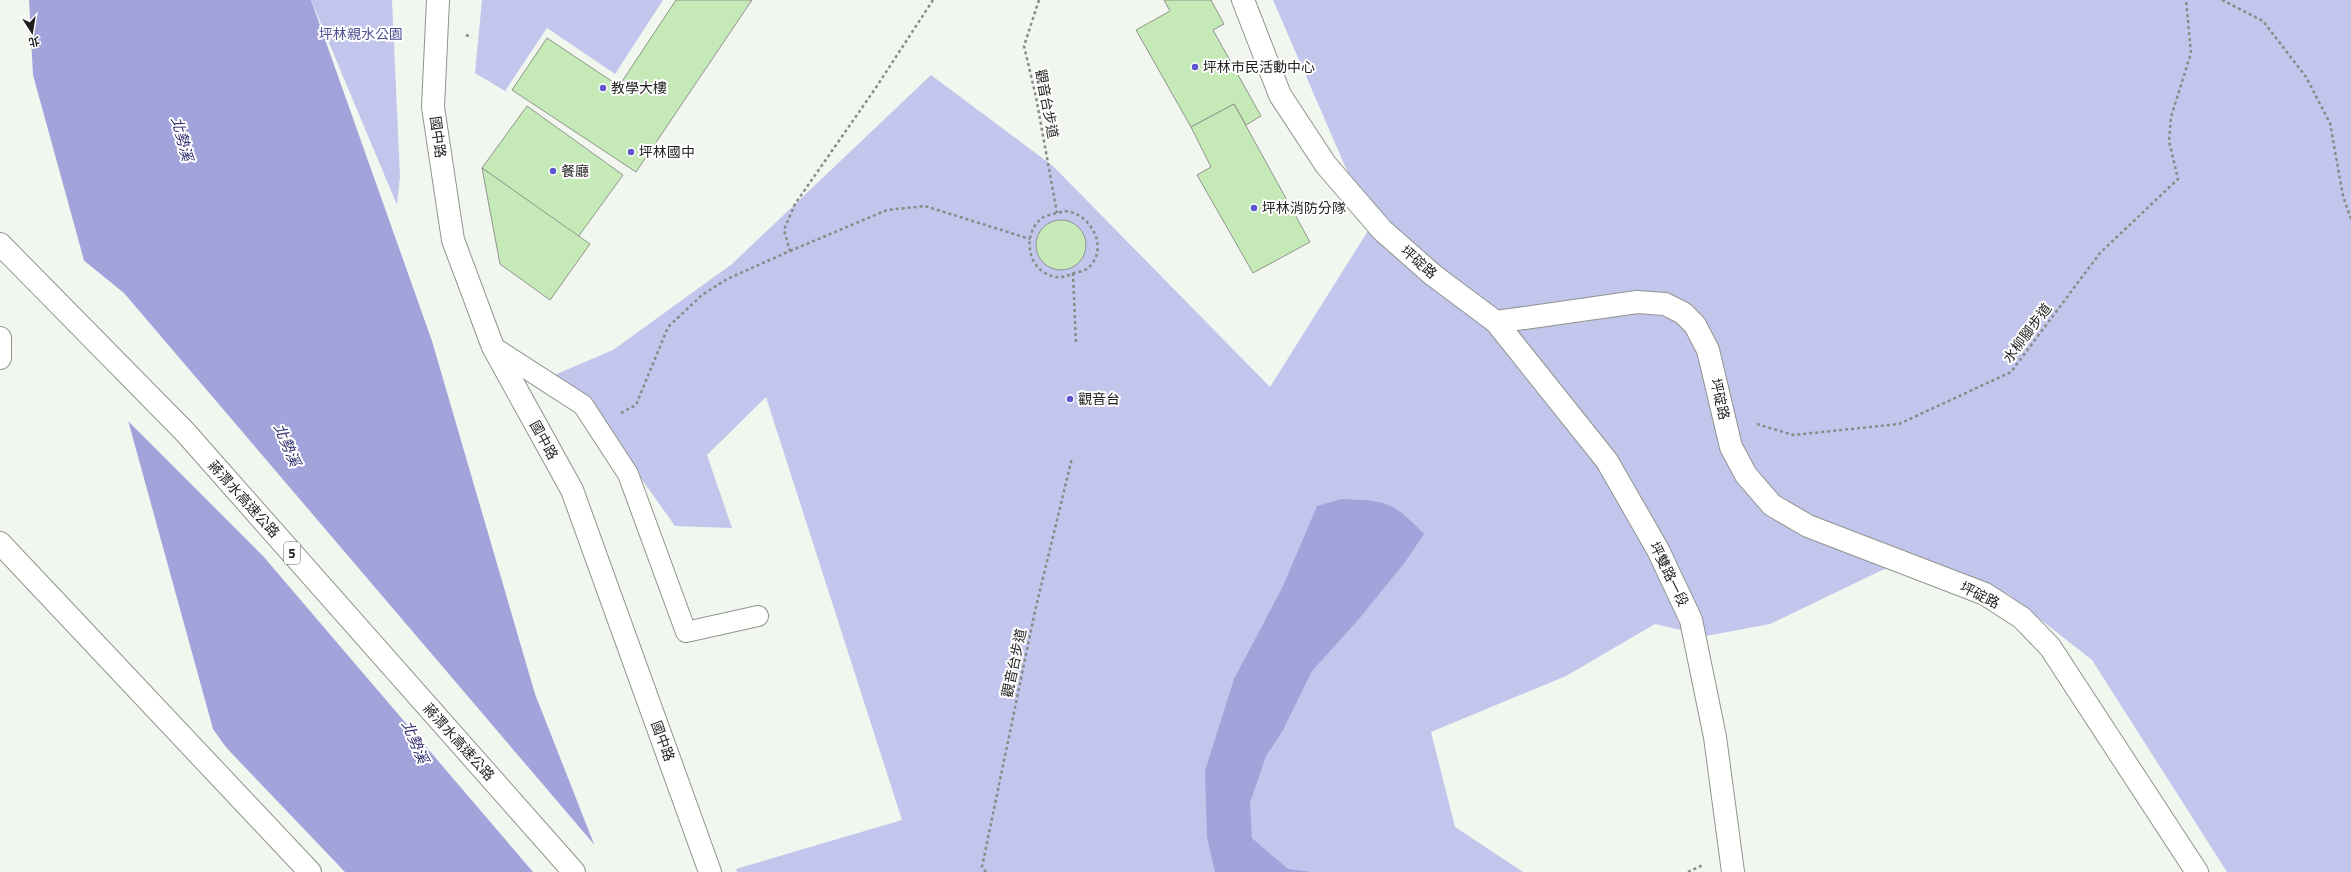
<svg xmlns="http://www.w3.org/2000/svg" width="2351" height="872" viewBox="0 0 2351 872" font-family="'Titillium Web','Noto Sans TC',sans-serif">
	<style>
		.green { fill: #c3c6ec }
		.water { fill: #a1a3da }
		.pier { fill: #f1f6ef }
		.building { fill: #c5eab7; stroke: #90948e }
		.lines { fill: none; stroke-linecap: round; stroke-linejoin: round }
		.lane-casing { stroke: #8f948d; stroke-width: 22 }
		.street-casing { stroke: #8f948d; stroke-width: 24 }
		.secondary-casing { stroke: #8f948d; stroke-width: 24 }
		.highway-casing { stroke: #8f948d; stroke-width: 24 }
		.path { stroke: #888b86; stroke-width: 2.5; stroke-dasharray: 3 3; stroke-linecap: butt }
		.lane { stroke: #fff; stroke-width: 20 }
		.street { stroke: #fff; stroke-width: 22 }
		.secondary { stroke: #fff; stroke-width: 22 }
		.highway { stroke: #fff; stroke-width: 22 }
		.poi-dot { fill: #6055ce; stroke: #fff; stroke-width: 1.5 }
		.labels { text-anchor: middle; stroke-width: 4; stroke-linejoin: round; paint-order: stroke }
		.shield { fill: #fff; stroke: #626362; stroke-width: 1 }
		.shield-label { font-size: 13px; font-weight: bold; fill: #1f201e }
		.park-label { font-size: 14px; fill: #4f4e92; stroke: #fff }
		.poi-label { font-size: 14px; fill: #1f201e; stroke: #fff; text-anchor: start }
		.street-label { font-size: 14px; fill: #1f201e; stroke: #fff }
		.water-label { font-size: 15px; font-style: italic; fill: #353172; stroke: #fff }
	</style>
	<rect width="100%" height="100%" fill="#f1f6ef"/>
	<g class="green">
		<polygon points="311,0 392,0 400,177 397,205"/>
		<polygon points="482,0 663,0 615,74 547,28 505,91 475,73"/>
		<polygon points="1273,0 2351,0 2351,872 2227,872 2092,660 2008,594 1903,560 1770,624 1706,636 1655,624 1566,676 1431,732 1455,827 1523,872 737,872 736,869 902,820 766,397 707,455 732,528 675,526 609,433 538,382 613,350 732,264 931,75 1053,166 1270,387 1371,226"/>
	</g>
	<g class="water">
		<polygon points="29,0 311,0 432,341 535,694 605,872 315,872 213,729 33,75"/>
		<path d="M1342 499C1387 501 1392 501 1424 534L1405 562 1359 619 1312 671 1283 730 1266 756 1250 803 1252 838 1288 869 1312 872H1215L1207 837 1205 771 1234 679 1283 586 1317 506Z"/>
	</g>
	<g class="pier">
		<polygon points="82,259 124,293 598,849 607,872 533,872 263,556 126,419"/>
		<polygon points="218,739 345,872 313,872"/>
	</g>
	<g class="building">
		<polygon points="676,0 752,0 636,172 512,90 547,38 619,86"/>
		<polygon points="1164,0 1211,0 1224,24 1213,30 1261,116 1246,125 1234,104 1191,127 1136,30 1170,11"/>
		<polygon points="1234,104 1310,242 1253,273 1197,175 1211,167 1191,127"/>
		<polygon points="527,106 623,175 578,237 482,168"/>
		<polygon points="482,168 590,244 550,300 500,264"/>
		<circle cx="1061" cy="245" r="25"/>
	</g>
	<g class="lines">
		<g class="lane-casing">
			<polyline id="lane" points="493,347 583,405 628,474 686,632 758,616"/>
		</g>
		<g class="street-casing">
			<g id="street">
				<polyline points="438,0 433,107 453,240 493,347 572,490 710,872"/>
				<polyline points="0,338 0,358"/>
			</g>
		</g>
		<g class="secondary-casing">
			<g id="secondary">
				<polyline points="1243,0 1280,95 1326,165 1382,230 1433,275 1496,322 1607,461 1658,550 1691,620 1715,737 1733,872"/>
				<polyline points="1496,322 1637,302 1665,304 1683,313 1695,325 1708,350 1731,447 1746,475 1772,505 1808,526 1985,594 2022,618 2050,647 2197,872"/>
			</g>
		</g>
		<g class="highway-casing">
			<g id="highway">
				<polyline points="0,244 185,432 574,872"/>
				<polyline points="0,543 310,872"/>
			</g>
		</g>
		<g class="path">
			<polyline points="1039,0 1024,46 1036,97 1057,213"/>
			<polyline points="2222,0 2263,21 2306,77 2330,123 2343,196 2351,219"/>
			<polyline points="466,35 472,37"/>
			<path d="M1065 211C1091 213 1110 249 1088 268 1085 271 1078 272 1074 273 1063 278 1056 279 1045 273 1026 262 1024 232 1042 218 1048 214 1059 213 1065 211Z"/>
			<polyline points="790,251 887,210 925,206 1030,239"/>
			<polyline points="1073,273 1076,344"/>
			<polyline points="621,413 636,405 668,327 702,295 727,279 790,251 784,230 795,204 875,89 933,0"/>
			<polyline points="1757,424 1793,435 1899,424 2011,372 2100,253 2178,179 2169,141 2171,117 2191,53 2186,0"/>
			<polyline points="986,872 982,867 1035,611 1072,458"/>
			<polyline points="1688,872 1703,865"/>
		</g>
		<use href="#lane" class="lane"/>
		<use href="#street" class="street"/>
		<use href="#secondary" class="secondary"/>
		<use href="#highway" class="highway"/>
	</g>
	<g class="poi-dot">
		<circle cx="1195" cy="67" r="4"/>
		<circle cx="603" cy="88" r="4"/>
		<circle cx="631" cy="152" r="4"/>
		<circle cx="553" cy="171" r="4"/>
		<circle cx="1254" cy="208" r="4"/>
		<circle cx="1070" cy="399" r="4"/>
	</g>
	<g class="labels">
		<rect class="shield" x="284" y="542" width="16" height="22" rx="3"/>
		<g class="shield-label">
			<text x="292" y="558">5</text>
		</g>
		<g class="park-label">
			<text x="361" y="39">坪林親水公園</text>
		</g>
		<g class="poi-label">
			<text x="1203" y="72">坪林市民活動中心</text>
			<text x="611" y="93">教學大樓</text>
			<text x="639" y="157">坪林國中</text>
			<text x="561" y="176">餐廳</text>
			<text x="1262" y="213">坪林消防分隊</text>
			<text x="1078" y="404">觀音台</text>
		</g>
		<g class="street-label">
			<text transform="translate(1047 104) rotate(79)" y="5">觀音台步道</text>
			<text transform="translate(438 137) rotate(82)" y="5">國中路</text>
			<text transform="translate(1419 262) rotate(41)" y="5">坪碇路</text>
			<text transform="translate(2027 333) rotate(-53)" y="5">水柳腳步道</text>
			<text transform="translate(1720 399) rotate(77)" y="5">坪碇路</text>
			<text transform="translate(544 440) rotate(61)" y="5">國中路</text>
			<text transform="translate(244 499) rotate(48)" y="5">蔣渭水高速公路</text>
			<text transform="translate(1669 574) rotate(64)" y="5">坪雙路一段</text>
			<text transform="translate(1980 595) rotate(26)" y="5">坪碇路</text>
			<text transform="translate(1014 663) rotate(-78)" y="5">觀音台步道</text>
			<text transform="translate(663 741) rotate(70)" y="5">國中路</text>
			<text transform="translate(459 742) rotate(48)" y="5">蔣渭水高速公路</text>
		</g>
		<g class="water-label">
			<text transform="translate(182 139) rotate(75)" y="5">北勢溪</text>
			<text transform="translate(287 445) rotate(67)" y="5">北勢溪</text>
			<text transform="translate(415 742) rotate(67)" y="5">北勢溪</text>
		</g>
	</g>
	<g transform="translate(32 32) rotate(168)" stroke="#ffffff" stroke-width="3" paint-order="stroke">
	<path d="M0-3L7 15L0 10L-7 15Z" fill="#1f201e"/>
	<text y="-6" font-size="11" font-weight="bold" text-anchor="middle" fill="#1f201e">北</text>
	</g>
</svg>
